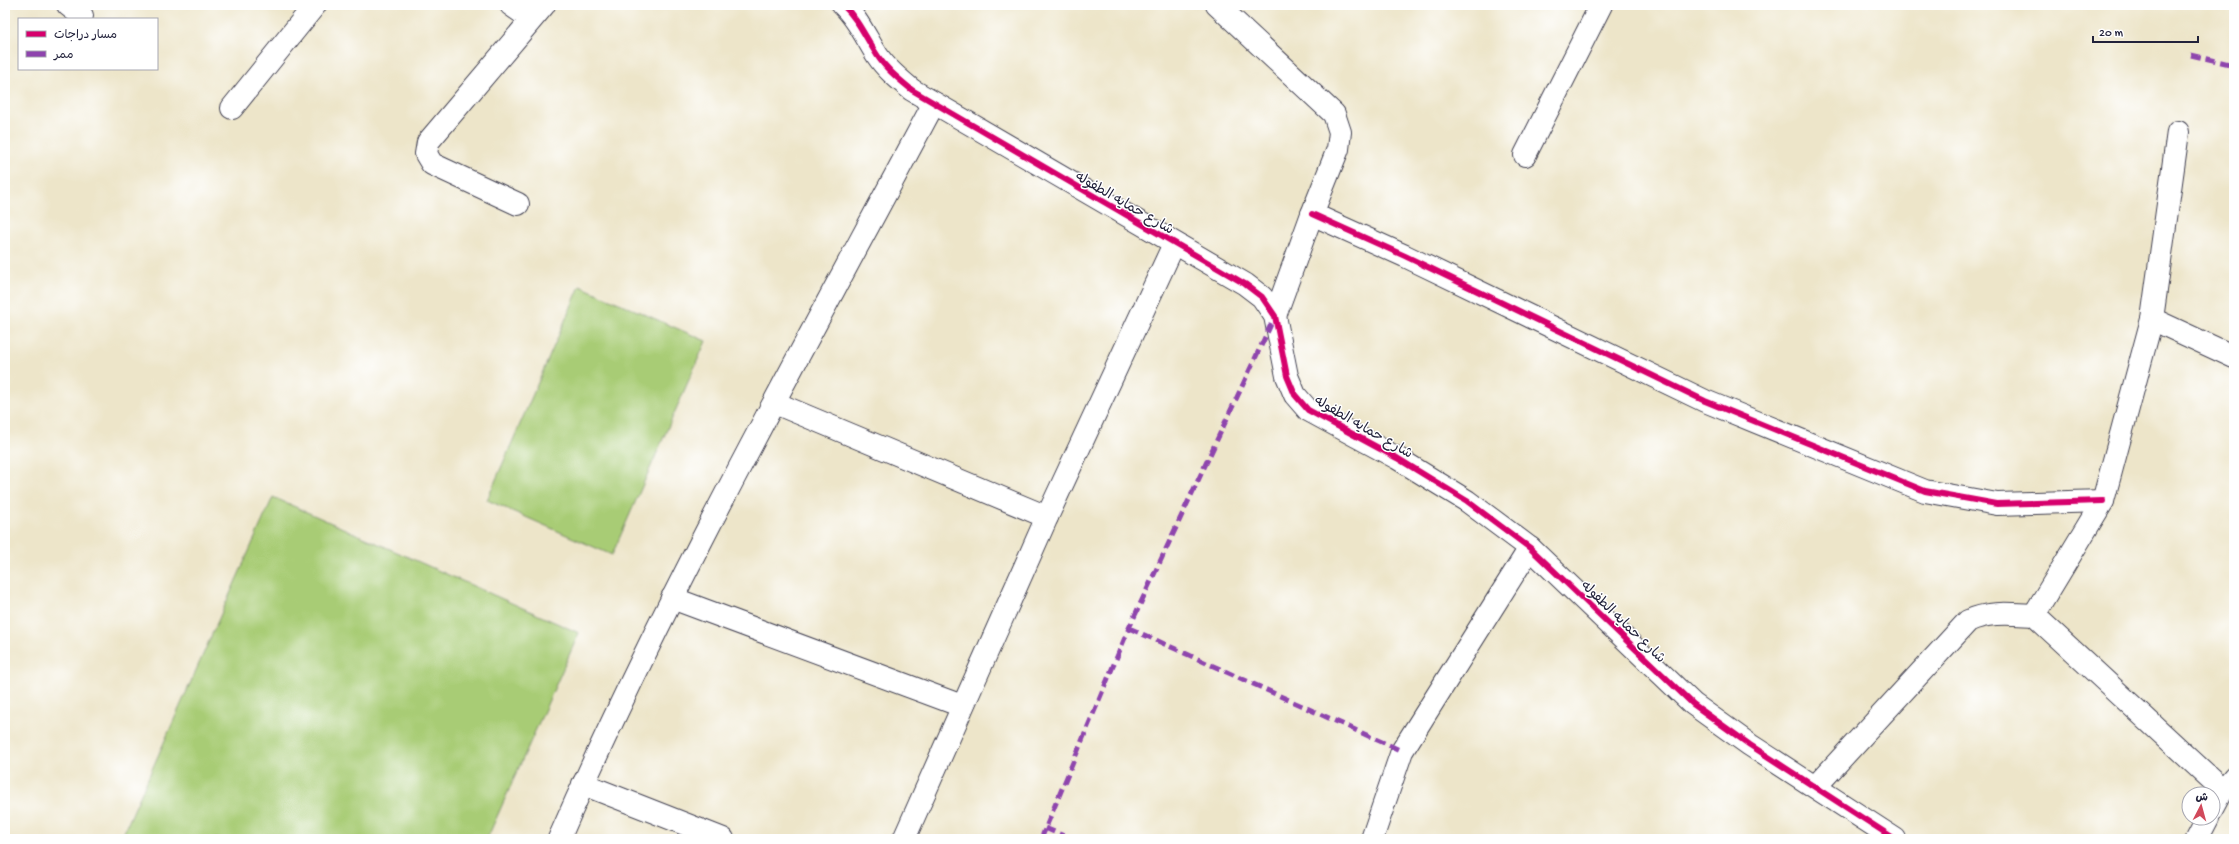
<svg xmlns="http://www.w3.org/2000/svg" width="2239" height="844" viewBox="0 0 2239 844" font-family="'Gochi Hand','Playpen Sans Arabic',sans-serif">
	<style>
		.grass { fill: #a8cc75; stroke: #657758 }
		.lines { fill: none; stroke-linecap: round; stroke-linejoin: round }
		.minor-casing { stroke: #403f50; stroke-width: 24 }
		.minor { stroke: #fff; stroke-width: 22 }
		.quiet { stroke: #8e44ad; stroke-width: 5; stroke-dasharray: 10 5; stroke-linecap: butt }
		.cycleway-casing { stroke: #fff; stroke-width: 8 }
		.cycleway { stroke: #d6006c; stroke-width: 6 }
		.labels { text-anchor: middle; stroke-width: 3; stroke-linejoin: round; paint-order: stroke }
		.street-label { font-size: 14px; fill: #22223b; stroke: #fff }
	</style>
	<rect width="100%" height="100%" fill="#fff"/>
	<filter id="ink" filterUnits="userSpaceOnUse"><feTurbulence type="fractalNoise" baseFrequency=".025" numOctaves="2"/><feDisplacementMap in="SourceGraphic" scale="8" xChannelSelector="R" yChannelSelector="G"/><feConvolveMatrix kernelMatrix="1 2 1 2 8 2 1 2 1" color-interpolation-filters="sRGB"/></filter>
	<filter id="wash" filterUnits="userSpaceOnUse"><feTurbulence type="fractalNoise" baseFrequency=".012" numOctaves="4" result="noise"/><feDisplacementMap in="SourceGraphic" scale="16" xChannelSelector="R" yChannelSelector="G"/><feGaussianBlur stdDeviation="0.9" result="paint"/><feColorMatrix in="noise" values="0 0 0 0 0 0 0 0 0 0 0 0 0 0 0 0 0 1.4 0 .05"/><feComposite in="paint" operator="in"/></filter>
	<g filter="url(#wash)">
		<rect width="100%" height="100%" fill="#ede5c9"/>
		<g class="grass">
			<polygon points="580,286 706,341 612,555 487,500"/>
			<polygon points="273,497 579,633 487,839 121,839"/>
		</g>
	</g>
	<g filter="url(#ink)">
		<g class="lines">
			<g class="minor-casing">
				<g id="minor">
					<polyline points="68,5 82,16"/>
					<polyline points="511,5 531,19"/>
					<path d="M843 5C858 19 866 38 877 55 886 69 900 80 912 90L1245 284 1262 297 1275 316 1287 376 1295 395 1308 410 1397 458 1467 501 1530 548 1693 704 1750 745 1895 839"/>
					<polyline points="1217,5 1334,114 1340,132 1338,149 1312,214 1275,316"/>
					<polyline points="232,108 315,5"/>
					<polyline points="1525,155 1601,5"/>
					<polyline points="518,204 432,164 426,154 428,142 544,5"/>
					<polyline points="1312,214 1405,256 1705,401 1925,491 1997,504 2103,501"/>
					<polyline points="2152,319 2234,357"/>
					<polyline points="775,403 1047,517"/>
					<polyline points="672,598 962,706"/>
					<polyline points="2034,615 2103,501 2152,319 2178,132"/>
					<polyline points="583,784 723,839"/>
					<path d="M1816 786 1968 621C1989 611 2011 614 2034 615L2223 790"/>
					<polyline points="2213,809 2223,790 2234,777"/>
					<path d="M559 839C669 587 805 346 934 103"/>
					<polyline points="904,839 1047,517 1174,244"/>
					<polyline points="1372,839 1402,751 1530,548"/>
					<polyline points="2197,839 2208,818"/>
				</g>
			</g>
			<use href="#minor" class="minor"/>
			<g class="quiet">
				<polyline points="2191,55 2234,65"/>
				<polyline points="1129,628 1402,751"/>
				<polyline points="1045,828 1071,839"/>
				<polyline points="1041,839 1129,628 1274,318"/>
			</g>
			<g class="cycleway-casing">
				<g id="cycleway">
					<path d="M843 5C858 19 866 38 877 55 886 69 900 80 912 90L1245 284 1262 297 1275 316 1287 376 1295 395 1308 410 1397 458 1467 501 1530 548 1693 704 1750 745 1895 839"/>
					<polyline points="1312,214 1405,256 1705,401 1925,491 1997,504 2103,501"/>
				</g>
			</g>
			<use href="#cycleway" class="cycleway"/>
		</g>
	</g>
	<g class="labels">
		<g class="street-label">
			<text transform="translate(1125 202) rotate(30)" y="5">شارع حمايه الطفوله</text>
			<text transform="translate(1364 426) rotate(30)" y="5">شارع حمايه الطفوله</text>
			<text transform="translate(1624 621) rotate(44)" y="5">شارع حمايه الطفوله</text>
		</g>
	</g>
	<rect width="2239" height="844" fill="none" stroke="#fff" stroke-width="20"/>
	<rect x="18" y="18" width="140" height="52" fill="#ffffff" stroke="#a7a7b1"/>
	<rect x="26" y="31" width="20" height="6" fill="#d6006c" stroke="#a7a7b1"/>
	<text x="54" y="38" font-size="12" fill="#22223b">مسار دراجات</text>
	<rect x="26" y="51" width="20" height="6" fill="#8e44ad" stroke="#a7a7b1"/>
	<text x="54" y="58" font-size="12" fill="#22223b">ممر</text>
	<g transform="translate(2201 806) rotate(6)"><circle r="19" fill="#ffffff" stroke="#a7a7b1"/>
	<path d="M0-3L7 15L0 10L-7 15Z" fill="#d1495b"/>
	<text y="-6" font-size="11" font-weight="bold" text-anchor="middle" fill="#22223b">ش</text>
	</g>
	<path d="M2093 36v6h105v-6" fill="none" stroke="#22223b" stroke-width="2"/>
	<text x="2099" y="36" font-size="12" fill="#22223b" stroke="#ffffff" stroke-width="3" paint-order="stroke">20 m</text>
</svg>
